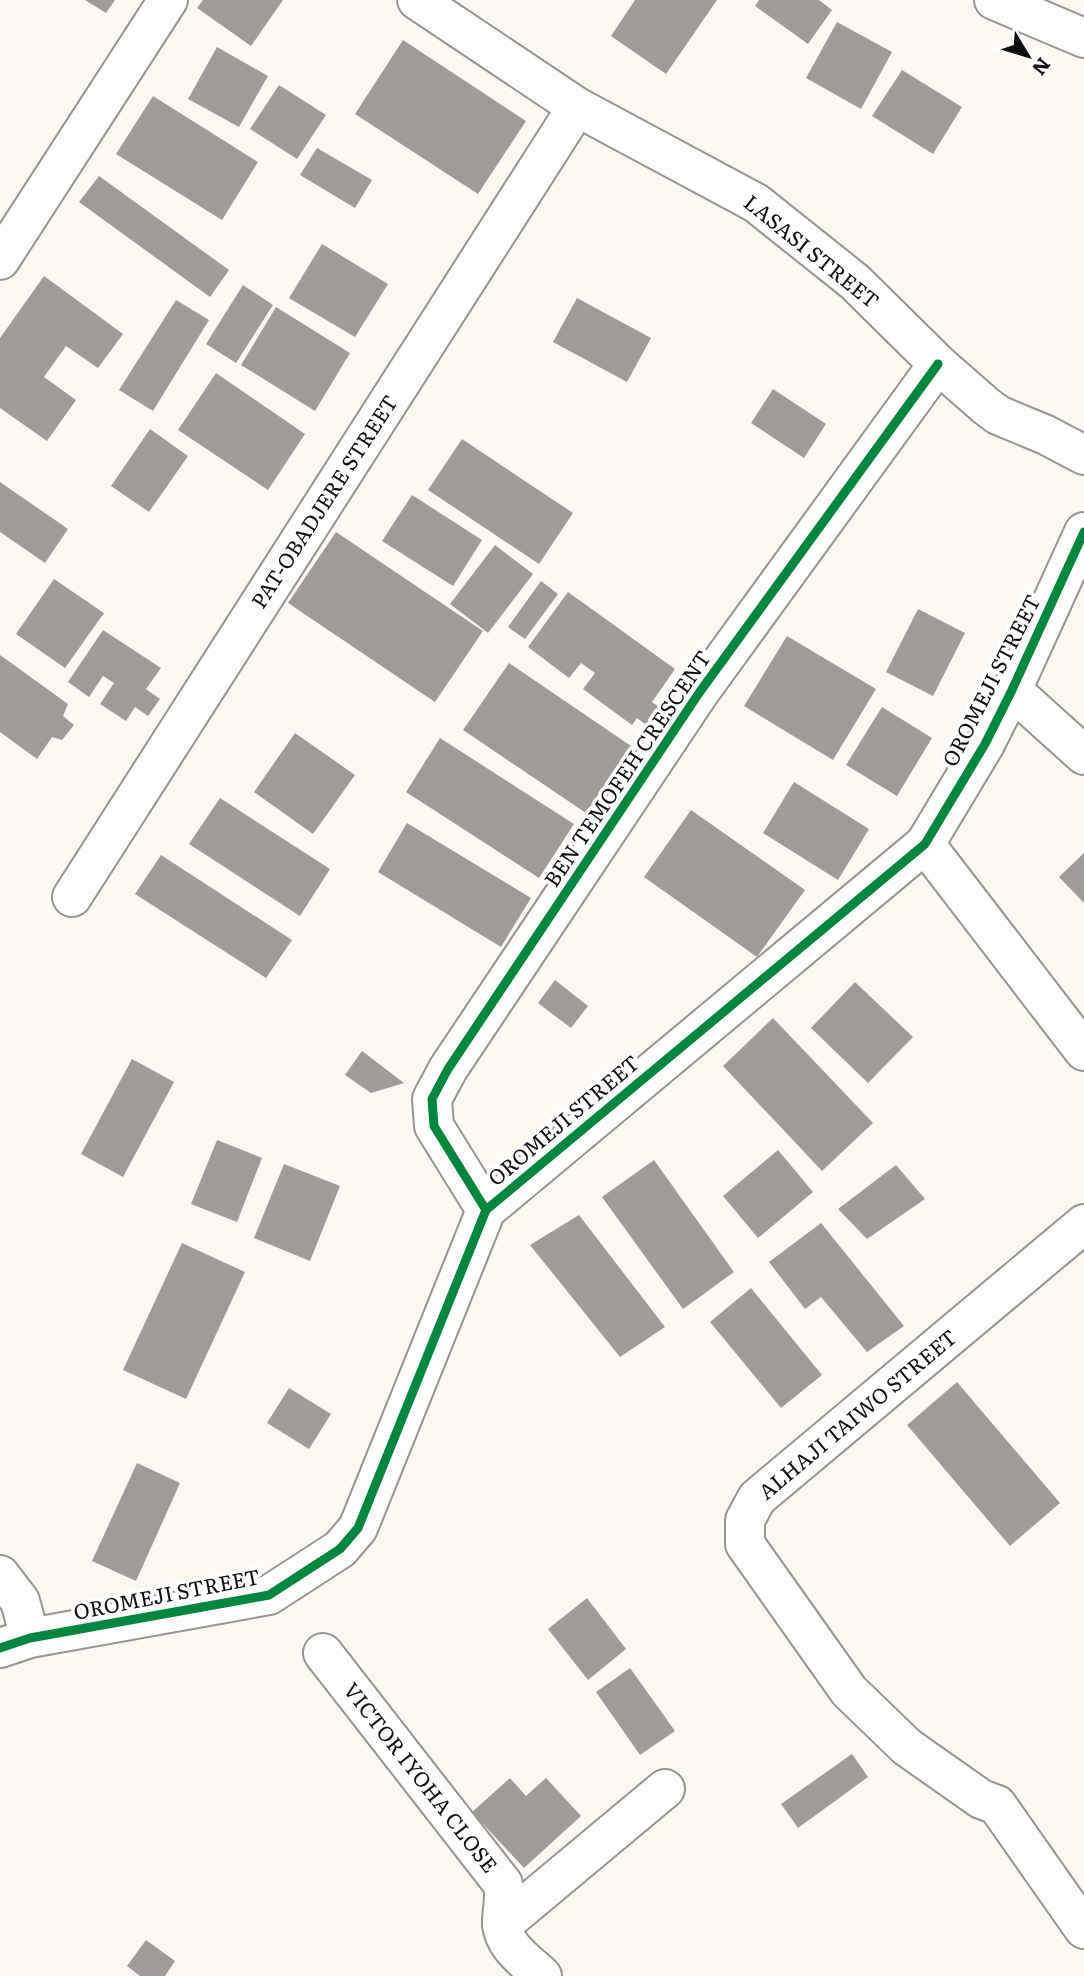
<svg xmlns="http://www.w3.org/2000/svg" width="1084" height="1976" viewBox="0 0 1084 1976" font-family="Literata,serif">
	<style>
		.building { fill: #9f9c98 }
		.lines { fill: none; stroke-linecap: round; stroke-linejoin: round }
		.minor-casing { stroke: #959491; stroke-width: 42 }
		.minor { stroke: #fefefd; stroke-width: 38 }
		.cycleway-casing { stroke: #fff; stroke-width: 13 }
		.cycleway { stroke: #00873e; stroke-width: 9 }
		.labels { text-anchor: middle; stroke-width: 7; stroke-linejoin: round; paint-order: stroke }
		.street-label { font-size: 21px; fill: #0e0e0e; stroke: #fff }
	</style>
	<rect width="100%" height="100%" fill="#fbf9f2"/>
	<g class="building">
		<polygon points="85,0 115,0 106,13"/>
		<polygon points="203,0 283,0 251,46 197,8"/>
		<polygon points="635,0 717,0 666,74 611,36"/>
		<polygon points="759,0 819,0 832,10 808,44 755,6"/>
		<polygon points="837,22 892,52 861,109 806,78"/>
		<polygon points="403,40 526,121 478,194 355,114"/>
		<polygon points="217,47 268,76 239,127 188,99"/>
		<polygon points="902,70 962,107 933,154 872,116"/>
		<polygon points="279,85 326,115 297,159 250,129"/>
		<polygon points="153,96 258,162 222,220 116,154"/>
		<polygon points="317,148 372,180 355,208 300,175"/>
		<polygon points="99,176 229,270 210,297 79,202"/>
		<polygon points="322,244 388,284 355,337 289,298"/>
		<polygon points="44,276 123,334 98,368 66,346 44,377 76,400 47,441 0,408 0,338"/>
		<polygon points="243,285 273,305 236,363 206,344"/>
		<polygon points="577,298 651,338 627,382 553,342"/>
		<polygon points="176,300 209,320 153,411 119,390"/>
		<polygon points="276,307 350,353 315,411 241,365"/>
		<polygon points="216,373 305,434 268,490 178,430"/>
		<polygon points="773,389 826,424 804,458 751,423"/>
		<polygon points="150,429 188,456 149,512 111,486"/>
		<polygon points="462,439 573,513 539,564 428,490"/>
		<polygon points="0,482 68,529 45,563 0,532"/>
		<polygon points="412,495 482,540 453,586 382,541"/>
		<polygon points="336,532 483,631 435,702 288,603"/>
		<polygon points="495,545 533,574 488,633 450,604"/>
		<polygon points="54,579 104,613 65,668 16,634"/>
		<polygon points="541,581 558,594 525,639 508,627"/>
		<polygon points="568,592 675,669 652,702 666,712 653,730 637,718 632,725 583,689 595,673 581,663 569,678 528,647"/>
		<polygon points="918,609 965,633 933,696 886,672"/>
		<polygon points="103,630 161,668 146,689 160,699 148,716 135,707 126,721 100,704 114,683 103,676 89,697 68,682"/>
		<polygon points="787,636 876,689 833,760 744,706"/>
		<polygon points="0,655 68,704 63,716 74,725 62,740 52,737 37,759 0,732"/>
		<polygon points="509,663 631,746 586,813 463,730"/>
		<polygon points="882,707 932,738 897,796 846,765"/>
		<polygon points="295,733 355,775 313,834 254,792"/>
		<polygon points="440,738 574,824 539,878 406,792"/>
		<polygon points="794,782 869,829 838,880 763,833"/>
		<polygon points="220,798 330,869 300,916 189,844"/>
		<polygon points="691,810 805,890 757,957 644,877"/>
		<polygon points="407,823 531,898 501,947 378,872"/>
		<polygon points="1084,853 1084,903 1059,877"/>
		<polygon points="161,855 292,940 266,978 135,894"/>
		<polygon points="555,980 588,1006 571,1028 538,1003"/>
		<polygon points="855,982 913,1037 868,1083 811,1028"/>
		<polygon points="773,1018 873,1123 822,1171 723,1066"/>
		<polygon points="362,1051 404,1083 371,1093 345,1075"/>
		<polygon points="132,1059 174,1082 123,1177 81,1154"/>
		<polygon points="217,1140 262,1158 237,1222 191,1204"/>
		<polygon points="778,1150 813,1192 758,1238 723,1196"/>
		<polygon points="654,1160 734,1272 683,1309 602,1197"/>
		<polygon points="284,1164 340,1186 310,1261 254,1238"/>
		<polygon points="896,1165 925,1199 867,1239 838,1209"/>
		<polygon points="579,1215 665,1327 620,1357 530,1245"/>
		<polygon points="821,1223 904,1326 867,1352 821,1297 805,1309 769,1262"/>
		<polygon points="182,1243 245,1272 186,1399 123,1370"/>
		<polygon points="751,1288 822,1375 781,1408 710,1322"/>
		<polygon points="957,1382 1060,1503 1010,1546 907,1425"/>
		<polygon points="289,1388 331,1414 309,1449 267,1423"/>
		<polygon points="137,1463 180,1483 136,1581 92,1561"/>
		<polygon points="587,1598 626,1649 588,1680 548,1629"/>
		<polygon points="630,1668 675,1731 640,1755 596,1692"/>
		<polygon points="852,1754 868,1777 798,1828 781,1804"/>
		<polygon points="510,1778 526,1796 546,1778 581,1816 524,1868 472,1812"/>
		<polygon points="146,1940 175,1961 165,1976 140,1976 127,1966"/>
	</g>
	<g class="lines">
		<g class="minor-casing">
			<g id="minor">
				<polyline points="417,0 577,107 756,203 855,282 938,364 986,406 998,415 1046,435 1084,455"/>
				<polyline points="994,0 1084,38"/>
				<polyline points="0,260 168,0"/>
				<polyline points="1012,690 1084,755"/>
				<polyline points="925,844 1084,1051"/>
				<polyline points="72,897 577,107"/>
				<polyline points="486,1210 434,1126 432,1099 448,1069 699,693 938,364"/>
				<polyline points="1084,1224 757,1498 745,1520 745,1544 849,1691 907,1747 981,1799 997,1805 1084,1929"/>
				<polyline points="0,1575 20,1601 30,1638"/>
				<polyline points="0,1648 30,1638 269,1595 340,1549 358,1528 486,1210 925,844 985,744 1012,690 1084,532"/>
				<path d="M323 1653 503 1884C506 1899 502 1908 502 1923 503 1946 526 1961 542 1976"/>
				<polyline points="502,1925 665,1789"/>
			</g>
		</g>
		<use href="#minor" class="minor"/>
		<g class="cycleway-casing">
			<g id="cycleway">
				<polyline points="486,1210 434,1126 432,1099 448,1069 699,693 938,364"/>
				<polyline points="0,1648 30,1638 269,1595 340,1549 358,1528 486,1210 925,844 985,744 1012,690 1084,532"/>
			</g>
		</g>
		<use href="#cycleway" class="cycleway"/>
	</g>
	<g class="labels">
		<g class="street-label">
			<text transform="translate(811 252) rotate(39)" y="7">LASASI STREET</text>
			<text transform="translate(325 502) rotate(-57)" y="7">PAT-OBADJERE STREET</text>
			<text transform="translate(992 681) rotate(-63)" y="7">OROMEJI STREET</text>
			<text transform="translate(628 769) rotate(-56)" y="7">BEN TEMOFEH CRESCENT</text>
			<text transform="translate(564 1121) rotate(-40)" y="7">OROMEJI STREET</text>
			<text transform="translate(858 1415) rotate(-40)" y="7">ALHAJI TAIWO STREET</text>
			<text transform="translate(167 1595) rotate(-11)" y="7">OROMEJI STREET</text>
			<text transform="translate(420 1778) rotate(52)" y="7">VICTOR IYOHA CLOSE</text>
		</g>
	</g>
	<g transform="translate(1028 56) rotate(128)" stroke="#ffffff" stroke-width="5" paint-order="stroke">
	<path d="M0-5L12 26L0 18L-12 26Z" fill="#0e0e0e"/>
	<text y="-10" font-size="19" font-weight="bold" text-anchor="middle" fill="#0e0e0e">N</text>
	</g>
</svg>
